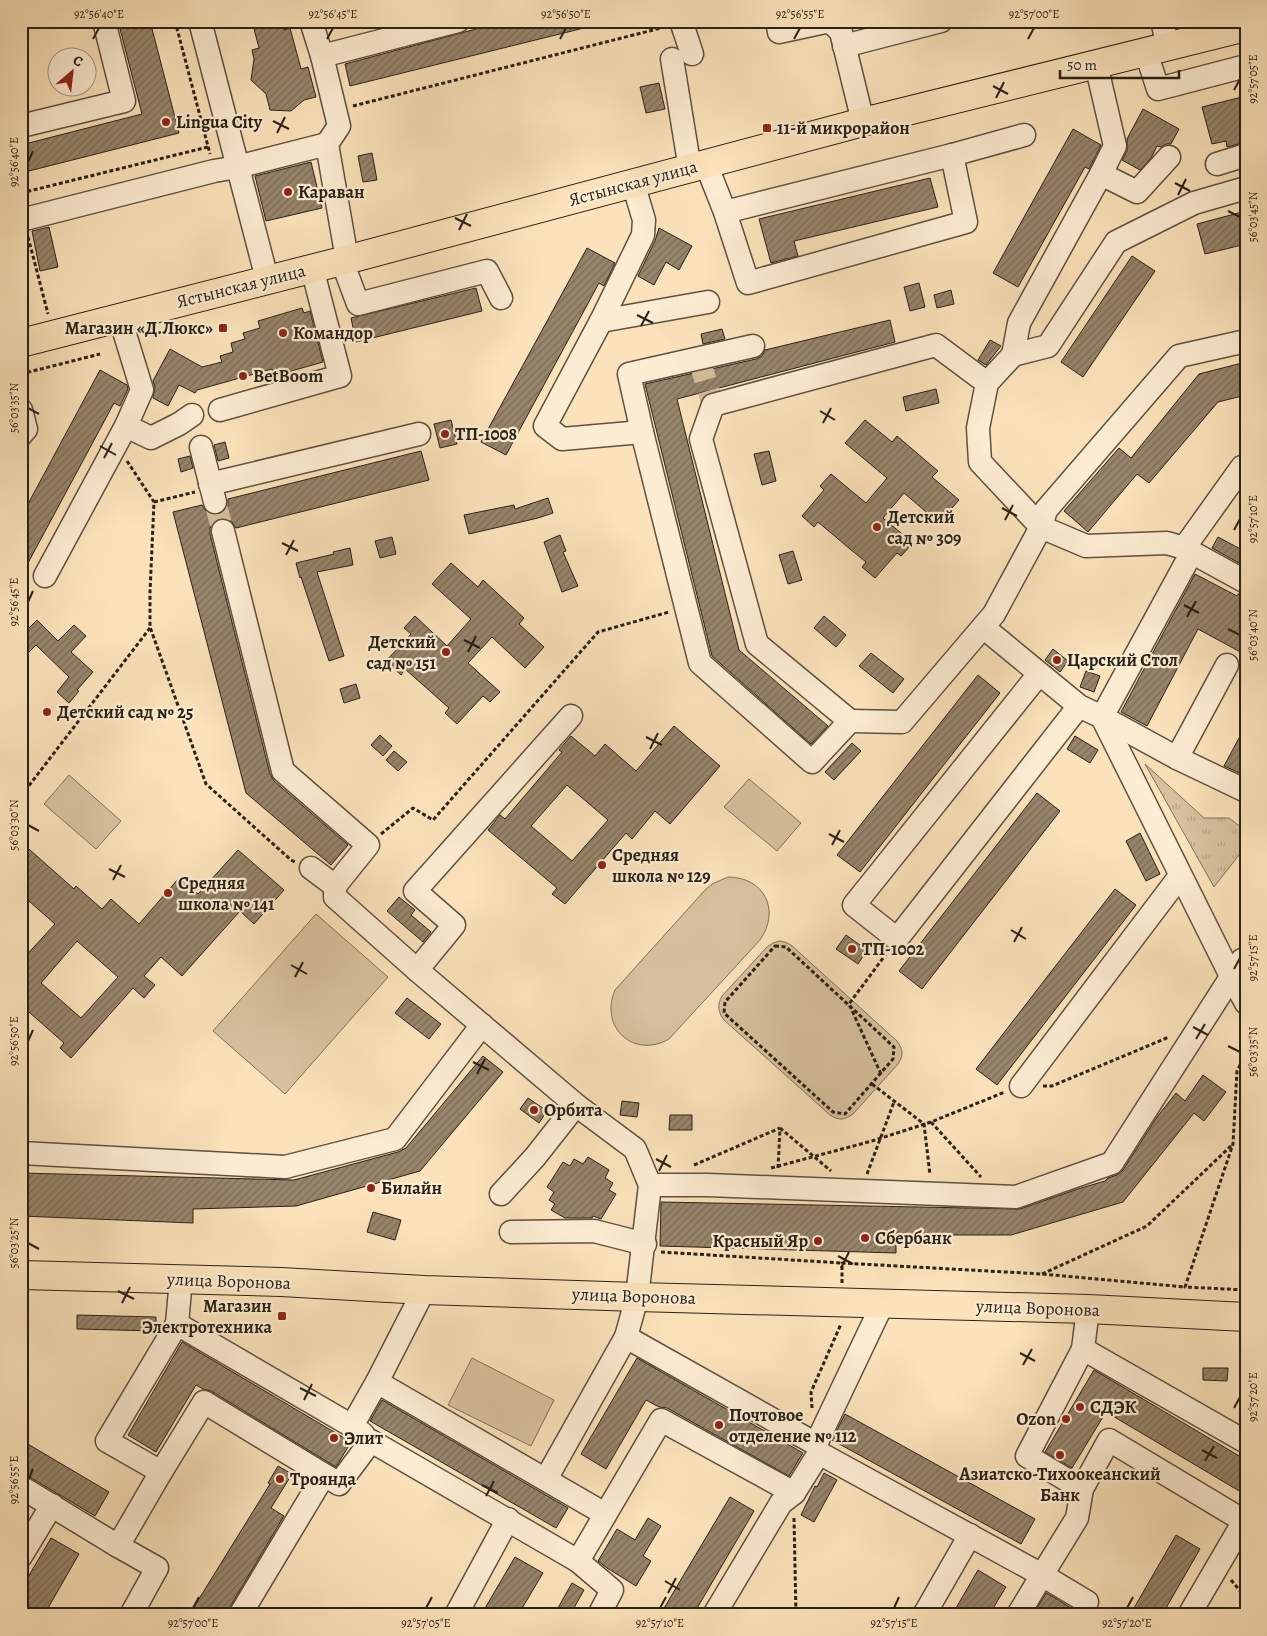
<svg xmlns="http://www.w3.org/2000/svg" width="1267" height="1636" viewBox="0 0 1267 1636" font-family="Alegreya,serif">
	<style>
		.grass { fill: #d7c19e; stroke: #80715a }
		.park { fill: url(#park-tufts); stroke: #80715a }
		.building { fill: url(#building-hatch); stroke: #2a2116; fill-rule: evenodd }
		.lines { fill: none; stroke-linecap: round; stroke-linejoin: round }
		.minor-tunnel { stroke: #d1bb99; stroke-width: 22; stroke-dasharray: 22 11; stroke-linecap: butt }
		.minor-casing { stroke: #5e513f; stroke-width: 25 }
		.major-casing { stroke: #2a2116; stroke-width: 30 }
		.path { stroke: #2a2116; stroke-width: 3; stroke-dasharray: 4 2.5; stroke-linecap: butt }
		.minor { stroke: #fcecd2; stroke-width: 22 }
		.major { stroke: #fbe2ba; stroke-width: 28 }
		.ticks { fill: none; stroke: #2a2116; stroke-width: 2 }
		.poi-dot { fill: #8f2418; stroke: #fcecd2; stroke-width: 2 }
		.labels { text-anchor: middle; stroke-width: 4.5; stroke-linejoin: round; paint-order: stroke }
		.poi-label { font-size: 18px; font-weight: bold; fill: #2a2116; stroke: #fcecd2; text-anchor: start }
		.street-label { font-size: 18px; fill: #2a2116; stroke: #fcecd2 }
		.neatline { fill: none; stroke: #2a2116; stroke-width: 2 }
		.ticks-label { font-size: 12px; text-anchor: middle; fill: #2a2116 }
	</style>
	<defs>
		<pattern id="park-tufts" width="24" height="20" patternUnits="userSpaceOnUse" patternTransform="scale(1.25)"><rect width="24" height="20" fill="#d7c19e"/><path d="M3 7l-1-3M5 7V3M7 7l1-3M15 17l-1-3M17 17v-4M19 17l1-3" fill="none" stroke="#b9a687"/></pattern>
		<pattern id="building-hatch" width="6" height="6" patternUnits="userSpaceOnUse" patternTransform="scale(1.25)"><rect width="6" height="6" fill="#97856b"/><path d="M-1 1l2-2M0 6l6-6M5 7l2-2" fill="none" stroke="#7b6c57"/></pattern>
	</defs>
	<rect width="100%" height="100%" fill="#fbe2ba"/>
	<filter id="stains"><feTurbulence type="fractalNoise" baseFrequency=".004" numOctaves="4"/><feColorMatrix values="0 0 0 0 .2 0 0 0 0 .09 0 0 0 0 .02 0 0 0 .5 -.17"/></filter>
	<radialGradient id="worn" r=".72"><stop offset=".6" stop-color="#630" stop-opacity="0"/><stop offset="1" stop-color="#630" stop-opacity=".3"/></radialGradient>
	<g class="grass">
		<polygon points="69,775 121,821 96,849 44,804"/>
		<polygon points="749,779 801,823 777,851 724,807"/>
		<path d="M728 877C764 877 781 910 760 940L669 1039C634 1059 599 1028 615 990L705 890 712 884Z"/>
		<polygon points="316,914 388,977 285,1094 213,1031"/>
		<path d="M779 941 785 942 791 945 897 1041C903 1049 904 1055 898 1064L853 1114C845 1120 839 1121 830 1115L724 1020C718 1012 717 1005 722 996L767 947 773 943Z"/>
		<polygon points="472,1358 554,1400 531,1446 448,1405"/>
	</g>
	<polygon class="park" points="1145,764 1204,818 1229,818 1246,831 1246,846 1214,887"/>
	<g class="building">
		<polygon points="118,21 150,21 179,133 21,173 21,145 142,114"/>
		<polygon points="252,21 281,21 284,30 290,28 301,69 308,67 316,97 304,100 291,111 270,110 266,94 251,80 254,59 252,50 259,48"/>
		<polygon points="506,21 591,21 592,26 350,86 345,64"/>
		<polygon points="659,83 665,109 646,113 640,87"/>
		<polygon points="1246,96 1246,142 1227,147 1226,141 1212,144 1202,107"/>
		<polygon points="1143,109 1179,129 1171,144 1166,144 1161,147 1157,146 1151,158 1140,170 1122,160 1127,151 1127,139"/>
		<polygon points="1073,129 1101,145 1089,169 1085,167 1018,287 993,273"/>
		<polygon points="372,153 377,180 363,182 358,156"/>
		<polygon points="311,162 322,208 266,221 255,176"/>
		<polygon points="930,178 938,207 794,241 798,256 771,263 759,219"/>
		<polygon points="1246,211 1246,244 1205,254 1197,224"/>
		<polygon points="49,227 58,267 40,271 32,231"/>
		<polygon points="659,228 692,246 679,270 666,262 654,285 638,276 655,241"/>
		<polygon points="587,248 615,263 604,286 599,283 506,455 481,442"/>
		<polygon points="1132,256 1155,271 1083,377 1061,362"/>
		<polygon points="919,283 925,307 910,311 904,287"/>
		<polygon points="476,288 482,311 356,342 351,318"/>
		<polygon points="951,290 954,304 937,308 934,295"/>
		<polygon points="302,308 304,313 310,311 323,362 274,376 272,369 197,390 195,393 179,385 168,406 153,398 155,387 153,381 170,349 202,367 222,362 220,356 233,352 231,343 245,339 243,333 260,328 258,321"/>
		<polygon points="890,320 895,342 677,399 739,650 828,726 811,744 712,656 645,384 756,359 762,356 765,350"/>
		<polygon points="722,329 725,339 703,344 701,334"/>
		<polygon points="990,340 1001,346 986,365 978,360"/>
		<polygon points="1246,362 1246,395 1218,402 1149,483 1137,474 1088,532 1064,511 1119,448 1131,458 1199,374"/>
		<polygon points="100,370 127,385 128,389 120,406 114,403 21,576 21,517"/>
		<polygon points="936,389 939,403 906,411 903,397"/>
		<polygon points="451,420 457,444 440,448 434,424"/>
		<polygon points="865,420 892,442 897,436 925,460 938,471 932,477 959,500 939,523 904,493 883,518 913,543 901,556 897,553 875,578 862,567 866,562 850,549 818,522 814,527 802,516 824,490 820,486 831,474 866,503 887,478 845,443"/>
		<polygon points="225,442 229,458 218,461 214,445"/>
		<polygon points="421,451 429,480 236,528 232,522 227,519 220,518 214,522 210,528 210,534 270,774 274,781 348,845 331,865 246,793 173,512 202,505 206,511 212,515 218,515 224,511 228,505 228,499"/>
		<polygon points="769,451 776,481 762,485 754,454"/>
		<polygon points="190,456 193,468 181,472 178,459"/>
		<polygon points="548,498 553,513 538,518 469,534 464,515 514,505 515,509"/>
		<polygon points="560,535 566,551 563,552 578,586 562,592 544,542"/>
		<polygon points="392,537 396,554 380,558 375,541"/>
		<polygon points="1218,537 1246,552 1246,567 1212,548"/>
		<polygon points="350,548 353,565 317,572 344,656 329,661 301,577 300,578 296,563 334,554 333,552"/>
		<polygon points="793,551 802,580 788,584 779,555"/>
		<polygon points="451,563 478,587 483,580 524,618 519,624 544,647 525,668 492,637 468,663 500,692 490,702 483,696 457,724 445,713 449,708 405,669 401,675 386,661 411,634 404,628 415,616 447,646 471,619 432,584"/>
		<polygon points="1195,574 1237,596 1239,593 1246,595 1246,655 1198,629 1147,726 1121,712"/>
		<polygon points="824,616 846,635 836,647 814,628"/>
		<polygon points="37,620 58,641 74,625 86,636 71,652 93,672 77,690 79,691 69,703 57,692 69,677 36,645 21,660 21,636"/>
		<polygon points="1053,649 1068,661 1060,672 1045,660"/>
		<polygon points="871,653 904,679 893,693 859,666"/>
		<polygon points="1086,671 1100,676 1094,692 1080,687"/>
		<polygon points="978,675 1000,693 860,872 837,855"/>
		<polygon points="356,684 360,698 344,703 340,689"/>
		<polygon points="1246,725 1246,776 1224,766"/>
		<path d="M674 726 720 766 670 824 655 811 632 839 626 833 565 904 552 894 557 888 488 830 500 815 505 819 562 752 559 750 571 736 595 756 605 744 636 771ZM567 785 608 820 572 861 531 826Z"/>
		<polygon points="380,735 392,746 383,756 371,745"/>
		<polygon points="1075,736 1098,750 1090,763 1067,749"/>
		<polygon points="852,743 861,751 834,780 825,772"/>
		<polygon points="394,751 407,762 398,771 386,760"/>
		<polygon points="1037,793 1060,811 922,989 899,971"/>
		<polygon points="1140,833 1160,874 1146,881 1126,841"/>
		<path d="M21 842 74 889 76 886 102 909 111 899 139 924 179 878 198 894 238 850 284 890 254 924 240 911 182 976 161 957 144 976 155 985 144 998 133 988 71 1058 60 1048 64 1043 21 1005V961L55 924 21 894ZM77 941 118 977 81 1018 41 983Z"/>
		<polygon points="1115,889 1136,905 997,1085 976,1069"/>
		<polygon points="399,897 415,910 411,915 431,932 423,942 387,911"/>
		<polygon points="846,935 867,950 858,964 836,949"/>
		<polygon points="407,998 441,1024 429,1039 395,1013"/>
		<polygon points="483,1056 503,1072 420,1171 296,1206 193,1209 193,1223 21,1216 21,1173 294,1180 398,1152 406,1148"/>
		<polygon points="1203,1075 1226,1092 1204,1121 1194,1113 1123,1202 1011,1235 896,1235 896,1253 660,1246 661,1202 1020,1209 1078,1189 1105,1181 1108,1178 1117,1175 1123,1170 1157,1117 1176,1093 1185,1101"/>
		<polygon points="528,1098 547,1111 539,1123 520,1109"/>
		<polygon points="622,1101 639,1103 637,1117 620,1115"/>
		<polygon points="670,1115 692,1115 692,1130 669,1130"/>
		<polygon points="588,1157 609,1170 605,1178 613,1183 609,1190 616,1194 601,1219 593,1216 592,1218 565,1218 551,1210 555,1204 549,1200 554,1192 547,1187 563,1162 570,1166 574,1159 583,1164"/>
		<polygon points="373,1212 401,1220 395,1240 367,1232"/>
		<polygon points="77,1315 156,1317 156,1331 77,1329"/>
		<polygon points="182,1342 351,1442 336,1467 211,1391 203,1389 196,1385 156,1452 128,1435"/>
		<polygon points="637,1358 803,1453 789,1476 667,1408 659,1407 646,1400 606,1469 581,1454"/>
		<polygon points="1203,1368 1228,1368 1227,1381 1203,1380"/>
		<polygon points="1094,1370 1246,1460 1246,1495 1106,1412 1072,1468 1045,1452"/>
		<polygon points="382,1400 568,1508 556,1528 370,1421"/>
		<polygon points="845,1414 1035,1519 1021,1544 832,1440"/>
		<polygon points="21,1440 109,1492 95,1516 28,1476 21,1474"/>
		<polygon points="278,1466 292,1474 271,1508 284,1516 225,1615 189,1615 270,1484 268,1483"/>
		<polygon points="824,1473 837,1480 814,1522 801,1515 815,1486 817,1487"/>
		<polygon points="730,1497 754,1511 693,1615 660,1615"/>
		<polygon points="648,1518 661,1526 643,1556 651,1561 636,1586 607,1568 598,1561 617,1529 635,1540"/>
		<polygon points="1176,1535 1200,1549 1162,1615 1130,1615"/>
		<polygon points="51,1538 79,1554 44,1615 21,1615 21,1589"/>
		<polygon points="515,1557 543,1573 518,1615 481,1615"/>
		<polygon points="978,1570 1006,1587 989,1615 952,1615"/>
		<polygon points="572,1583 584,1590 570,1615 554,1615"/>
		<polygon points="1046,1593 1055,1598 1082,1615 1033,1615"/>
	</g>
	<g class="lines">
		<g class="minor-tunnel">
			<polyline points="699,359 713,405"/>
			<polyline points="215,502 223,531"/>
		</g>
		<g class="minor-casing">
			<g id="minor">
				<polyline points="200,21 267,279"/>
				<polyline points="311,21 322,56 339,126 327,144 347,259"/>
				<polyline points="681,21 692,54"/>
				<polyline points="777,21 779,32 830,21 841,32 863,122"/>
				<polyline points="1162,21 1168,46"/>
				<polyline points="844,46 941,21"/>
				<polyline points="1146,52 1158,89 1246,66"/>
				<polyline points="322,56 458,21"/>
				<polyline points="672,59 690,169"/>
				<polyline points="21,126 124,101 104,21"/>
				<polyline points="952,155 1024,135"/>
				<polyline points="706,164 725,212 748,283 966,222 952,155 725,212"/>
				<polyline points="1217,164 1246,155"/>
				<polyline points="1101,174 1137,192 1169,157"/>
				<polyline points="633,183 644,220 643,235 601,321 545,426 562,439 642,432"/>
				<polyline points="21,220 214,171 237,167 327,144"/>
				<polyline points="342,261 358,304 487,271 501,298"/>
				<polyline points="601,321 708,302"/>
				<polyline points="753,346 629,374 642,432 700,663 812,762 850,721 757,644 701,439 713,405 936,345 987,383 978,428 980,462 1041,527 1046,510 1179,356 1246,341"/>
				<polyline points="1013,355 1048,346 1116,242 1194,203 1246,188"/>
				<polyline points="987,383 1013,355 1019,323 1101,174 1115,146 1096,64"/>
				<polyline points="21,410 26,429 21,435"/>
				<polyline points="220,410 340,376 312,268"/>
				<polyline points="126,426 151,438 179,424 192,415"/>
				<polyline points="201,447 215,502"/>
				<polyline points="1246,466 1242,467 1184,548 1192,552 1102,717 1177,758 1246,791"/>
				<polyline points="210,484 419,434"/>
				<polyline points="223,531 283,771 368,845 335,886 335,897 417,970 576,1105 635,1149 650,1185 637,1297 626,1337"/>
				<polyline points="45,576 126,426 142,390 120,318"/>
				<polyline points="983,627 1079,706 1102,717 1232,978 1246,1003"/>
				<polyline points="1039,674 854,905 897,939 1079,706"/>
				<polyline points="850,721 902,722 994,614 1041,527 1086,546 1167,543 1184,548 1246,582"/>
				<polyline points="1177,758 1227,665"/>
				<polyline points="311,868 335,886"/>
				<polyline points="417,970 454,925 415,891 571,716"/>
				<polyline points="1021,1086 1180,876"/>
				<polyline points="21,1153 285,1167 395,1139 482,1025"/>
				<polyline points="650,1185 708,1185 1016,1197 1112,1163 1242,960"/>
				<polyline points="501,1194 535,1157 576,1105"/>
				<polyline points="511,1232 594,1231 645,1244"/>
				<polyline points="424,1290 377,1382 605,1514"/>
				<polyline points="177,1324 181,1279"/>
				<polyline points="1083,1349 1088,1309"/>
				<polyline points="352,1426 177,1324 107,1441 161,1472 204,1402 339,1484 371,1441 578,1561 661,1420 794,1493 819,1453 1042,1575 1077,1518 1082,1489 1109,1440 1244,1521 1246,1521"/>
				<polyline points="363,1434 352,1426 377,1382"/>
				<polyline points="819,1453 816,1444 882,1305"/>
				<polyline points="546,1479 626,1337 816,1444"/>
				<polyline points="21,1487 118,1546 161,1472"/>
				<polyline points="1082,1489 1027,1456 1083,1349 1246,1442"/>
				<polyline points="118,1546 157,1568 131,1615"/>
				<polyline points="21,1556 52,1505"/>
				<polyline points="578,1561 612,1590 599,1615"/>
				<polyline points="240,1615 324,1475"/>
				<polyline points="456,1615 508,1519"/>
				<polyline points="714,1615 781,1503 794,1493"/>
				<polyline points="924,1615 970,1535"/>
				<polyline points="1018,1615 1042,1575 1087,1602"/>
				<polyline points="1189,1615 1244,1521"/>
			</g>
		</g>
		<g class="major-casing">
			<g id="major">
				<polyline points="21,343 342,261 863,122 1246,27"/>
				<polyline points="21,1275 281,1282 424,1290 637,1297 1088,1309 1246,1317"/>
			</g>
		</g>
		<g class="path">
			<polyline points="175,21 210,154"/>
			<polyline points="353,106 665,27"/>
			<polyline points="21,193 208,147"/>
			<polyline points="28,237 48,314"/>
			<polyline points="21,374 100,354"/>
			<polyline points="127,461 154,502 150,592 150,627 206,784 291,860 295,862"/>
			<polyline points="154,502 195,492"/>
			<polyline points="21,796 150,628"/>
			<polyline points="381,834 413,808 433,820 598,632 669,612"/>
			<polygon points="775,946 786,947 894,1047 893,1059 845,1114 833,1112 724,1013 725,1002"/>
			<polyline points="1246,1053 1237,1071 1233,1144 1185,1287 1246,1290"/>
			<polyline points="881,1074 849,1004 886,954"/>
			<polyline points="872,1084 924,1124 930,1175"/>
			<polyline points="1043,1086 1052,1086 1169,1037"/>
			<polyline points="931,1122 981,1177"/>
			<polyline points="780,1128 831,1171"/>
			<polyline points="694,1165 780,1128"/>
			<polyline points="771,1168 872,1141 931,1122 1005,1092"/>
			<polyline points="778,1168 780,1129"/>
			<polyline points="867,1174 894,1102"/>
			<polyline points="661,1252 842,1263"/>
			<polyline points="1042,1274 1147,1226 1233,1144"/>
			<polyline points="842,1283 842,1263 1042,1274 1185,1287"/>
			<polyline points="812,1408 811,1392 841,1324"/>
			<polyline points="794,1518 796,1615"/>
			<polyline points="1231,1580 1242,1593 1246,1607"/>
			<polyline points="1242,1593 1243,1561"/>
		</g>
		<use href="#minor" class="minor"/>
		<use href="#major" class="major"/>
	</g>
	<path class="ticks" d="M93 39 99 28M327 39 333 28M560 39 566 28M794 39 800 28M1028 39 1034 28M993 86 1008 94M1234 90 1240 79M996 98 1004 82M273 121 289 129M277 133 285 117M28 162 33 151M1175 183 1190 191M1178 195 1186 179M1228 211 1240 217M455 218 471 226M459 230 467 214M637 315 653 323M641 326 649 311M28 408 39 414M820 411 835 420M823 423 831 408M100 446 116 455M104 458 112 443M1002 508 1017 516M1005 520 1013 505M1234 530 1240 519M282 543 298 551M286 555 294 540M28 602 33 591M1184 605 1199 613M1187 617 1196 601M1228 629 1240 635M464 640 480 648M468 652 476 636M646 737 662 745M650 749 658 733M28 825 39 831M829 834 844 842M832 845 840 830M109 869 125 877M113 880 121 865M1011 930 1026 939M1014 942 1022 927M291 965 307 974M1234 969 1240 958M295 977 303 962M1193 1027 1208 1035M1196 1039 1205 1024M28 1041 33 1030M1228 1046 1240 1052M473 1062 489 1070M477 1074 485 1059M656 1159 671 1167M659 1171 667 1155M28 1243 39 1249M838 1256 853 1264M841 1268 849 1252M118 1291 134 1299M122 1303 130 1287M1020 1353 1035 1361M1023 1365 1032 1349M300 1388 316 1396M304 1400 312 1384M1234 1408 1240 1397M1202 1450 1217 1458M1205 1461 1214 1446M28 1480 33 1469M482 1485 498 1493M486 1496 494 1481M665 1581 680 1590M668 1593 676 1578M193 1608 199 1597M426 1608 432 1597M660 1608 666 1597M894 1608 899 1597M1127 1608 1133 1597"/>
	<g class="poi-dot">
		<circle cx="166" cy="122" r="5"/>
		<rect x="762" y="123" width="10" height="10" rx="2.5"/>
		<circle cx="288" cy="192" r="5"/>
		<rect x="218" y="323" width="10" height="10" rx="2.5"/>
		<circle cx="283" cy="333" r="5"/>
		<circle cx="243" cy="376" r="5"/>
		<circle cx="445" cy="434" r="5"/>
		<circle cx="877" cy="527" r="5"/>
		<circle cx="446" cy="652" r="5"/>
		<circle cx="1057" cy="660" r="5"/>
		<circle cx="47" cy="712" r="5"/>
		<circle cx="602" cy="865" r="5"/>
		<circle cx="168" cy="893" r="5"/>
		<circle cx="852" cy="949" r="5"/>
		<circle cx="534" cy="1110" r="5"/>
		<circle cx="371" cy="1188" r="5"/>
		<circle cx="865" cy="1238" r="5"/>
		<circle cx="818" cy="1241" r="5"/>
		<rect x="277" y="1311" width="10" height="10" rx="2.5"/>
		<circle cx="1080" cy="1407" r="5"/>
		<circle cx="1066" cy="1419" r="5"/>
		<circle cx="719" cy="1425" r="5"/>
		<circle cx="334" cy="1438" r="5"/>
		<circle cx="1060" cy="1455" r="5"/>
		<circle cx="280" cy="1479" r="5"/>
	</g>
	<g class="labels">
		<g class="poi-label">
			<text x="176" y="128">Lingua City</text>
			<text x="777" y="134">11-й микрорайон</text>
			<text x="298" y="198">Караван</text>
			<text x="213" y="334" text-anchor="end">Магазин «Д.Люкс»</text>
			<text x="293" y="339">Командор</text>
			<text x="253" y="382">BetBoom</text>
			<text x="455" y="440">ТП-1008</text>
			<text x="887" y="523">Детский<tspan x="887" dy="21">сад № 309</tspan></text>
			<text x="436" y="648" text-anchor="end">Детский<tspan x="436" dy="21">сад № 151</tspan></text>
			<text x="1067" y="666">Царский Стол</text>
			<text x="57" y="718">Детский сад № 25</text>
			<text x="612" y="861">Средняя<tspan x="612" dy="21">школа № 129</tspan></text>
			<text x="178" y="889">Средняя<tspan x="178" dy="21">школа № 141</tspan></text>
			<text x="862" y="955">ТП-1002</text>
			<text x="544" y="1116">Орбита</text>
			<text x="381" y="1194">Билайн</text>
			<text x="875" y="1244">Сбербанк</text>
			<text x="808" y="1247" text-anchor="end">Красный Яр</text>
			<text x="272" y="1312" text-anchor="end">Магазин<tspan x="272" dy="21">Электротехника</tspan></text>
			<text x="1090" y="1413">СДЭК</text>
			<text x="729" y="1421">Почтовое<tspan x="729" dy="21">отделение № 112</tspan></text>
			<text x="1056" y="1425" text-anchor="end">Ozon</text>
			<text x="344" y="1444">Элит</text>
			<text x="1060" y="1480" text-anchor="middle">Азиатско-Тихоокеанский<tspan x="1060" dy="21">Банк</tspan></text>
			<text x="290" y="1485">Троянда</text>
		</g>
		<g class="street-label">
			<text transform="translate(633 183) rotate(-15)" y="6">Ястынская улица</text>
			<text transform="translate(241 286) rotate(-14)" y="6">Ястынская улица</text>
			<text transform="translate(229 1281) rotate(2)" y="6">улица Воронова</text>
			<text transform="translate(634 1296) rotate(2)" y="6">улица Воронова</text>
			<text transform="translate(1038 1308) rotate(2)" y="6">улица Воронова</text>
		</g>
	</g>
	<rect width="1267" height="1636" fill="none" stroke="#fbe2ba" stroke-width="55"/>
	<g transform="translate(72 72) rotate(28)"><circle r="24" fill="#fcecd2" stroke="#a89b87"/>
	<path d="M0-4L9 19L0 12L-9 19Z" fill="#8f2418"/>
	<text y="-8" font-size="14" font-weight="bold" text-anchor="middle" fill="#2a2116">С</text>
	</g>
	<path d="M1060 70v8h119v-8" fill="none" stroke="#2a2116" stroke-width="2.5"/>
	<text x="1067" y="70" font-size="15" fill="#2a2116" stroke="#fcecd2" stroke-width="4" paint-order="stroke">50 m</text>
	<rect x="28" y="28" width="1212" height="1580" class="neatline"/>
	<g class="ticks-label">
		<text x="99" y="18">92°56'40"E</text>
		<text x="333" y="18">92°56'45"E</text>
		<text x="566" y="18">92°56'50"E</text>
		<text x="800" y="18">92°56'55"E</text>
		<text x="1034" y="18">92°57'00"E</text>
		<text transform="translate(1253 79) rotate(-90)" y="4">92°57'05"E</text>
		<text transform="translate(14 162) rotate(-90)" y="4">92°56'40"E</text>
		<text transform="translate(1253 217) rotate(-90)" y="4">56°03'45"N</text>
		<text transform="translate(14 408) rotate(-90)" y="4">56°03'35"N</text>
		<text transform="translate(1253 519) rotate(-90)" y="4">92°57'10"E</text>
		<text transform="translate(14 602) rotate(-90)" y="4">92°56'45"E</text>
		<text transform="translate(1253 635) rotate(-90)" y="4">56°03'40"N</text>
		<text transform="translate(14 825) rotate(-90)" y="4">56°03'30"N</text>
		<text transform="translate(1253 958) rotate(-90)" y="4">92°57'15"E</text>
		<text transform="translate(14 1041) rotate(-90)" y="4">92°56'50"E</text>
		<text transform="translate(1253 1052) rotate(-90)" y="4">56°03'35"N</text>
		<text transform="translate(14 1243) rotate(-90)" y="4">56°03'25"N</text>
		<text transform="translate(1253 1397) rotate(-90)" y="4">92°57'20"E</text>
		<text transform="translate(14 1480) rotate(-90)" y="4">92°56'55"E</text>
		<text x="193" y="1627">92°57'00"E</text>
		<text x="426" y="1627">92°57'05"E</text>
		<text x="660" y="1627">92°57'10"E</text>
		<text x="894" y="1627">92°57'15"E</text>
		<text x="1127" y="1627">92°57'20"E</text>
	</g>
	<rect width="100%" height="100%" filter="url(#stains)"/>
	<rect width="100%" height="100%" fill="url(#worn)"/>
</svg>
